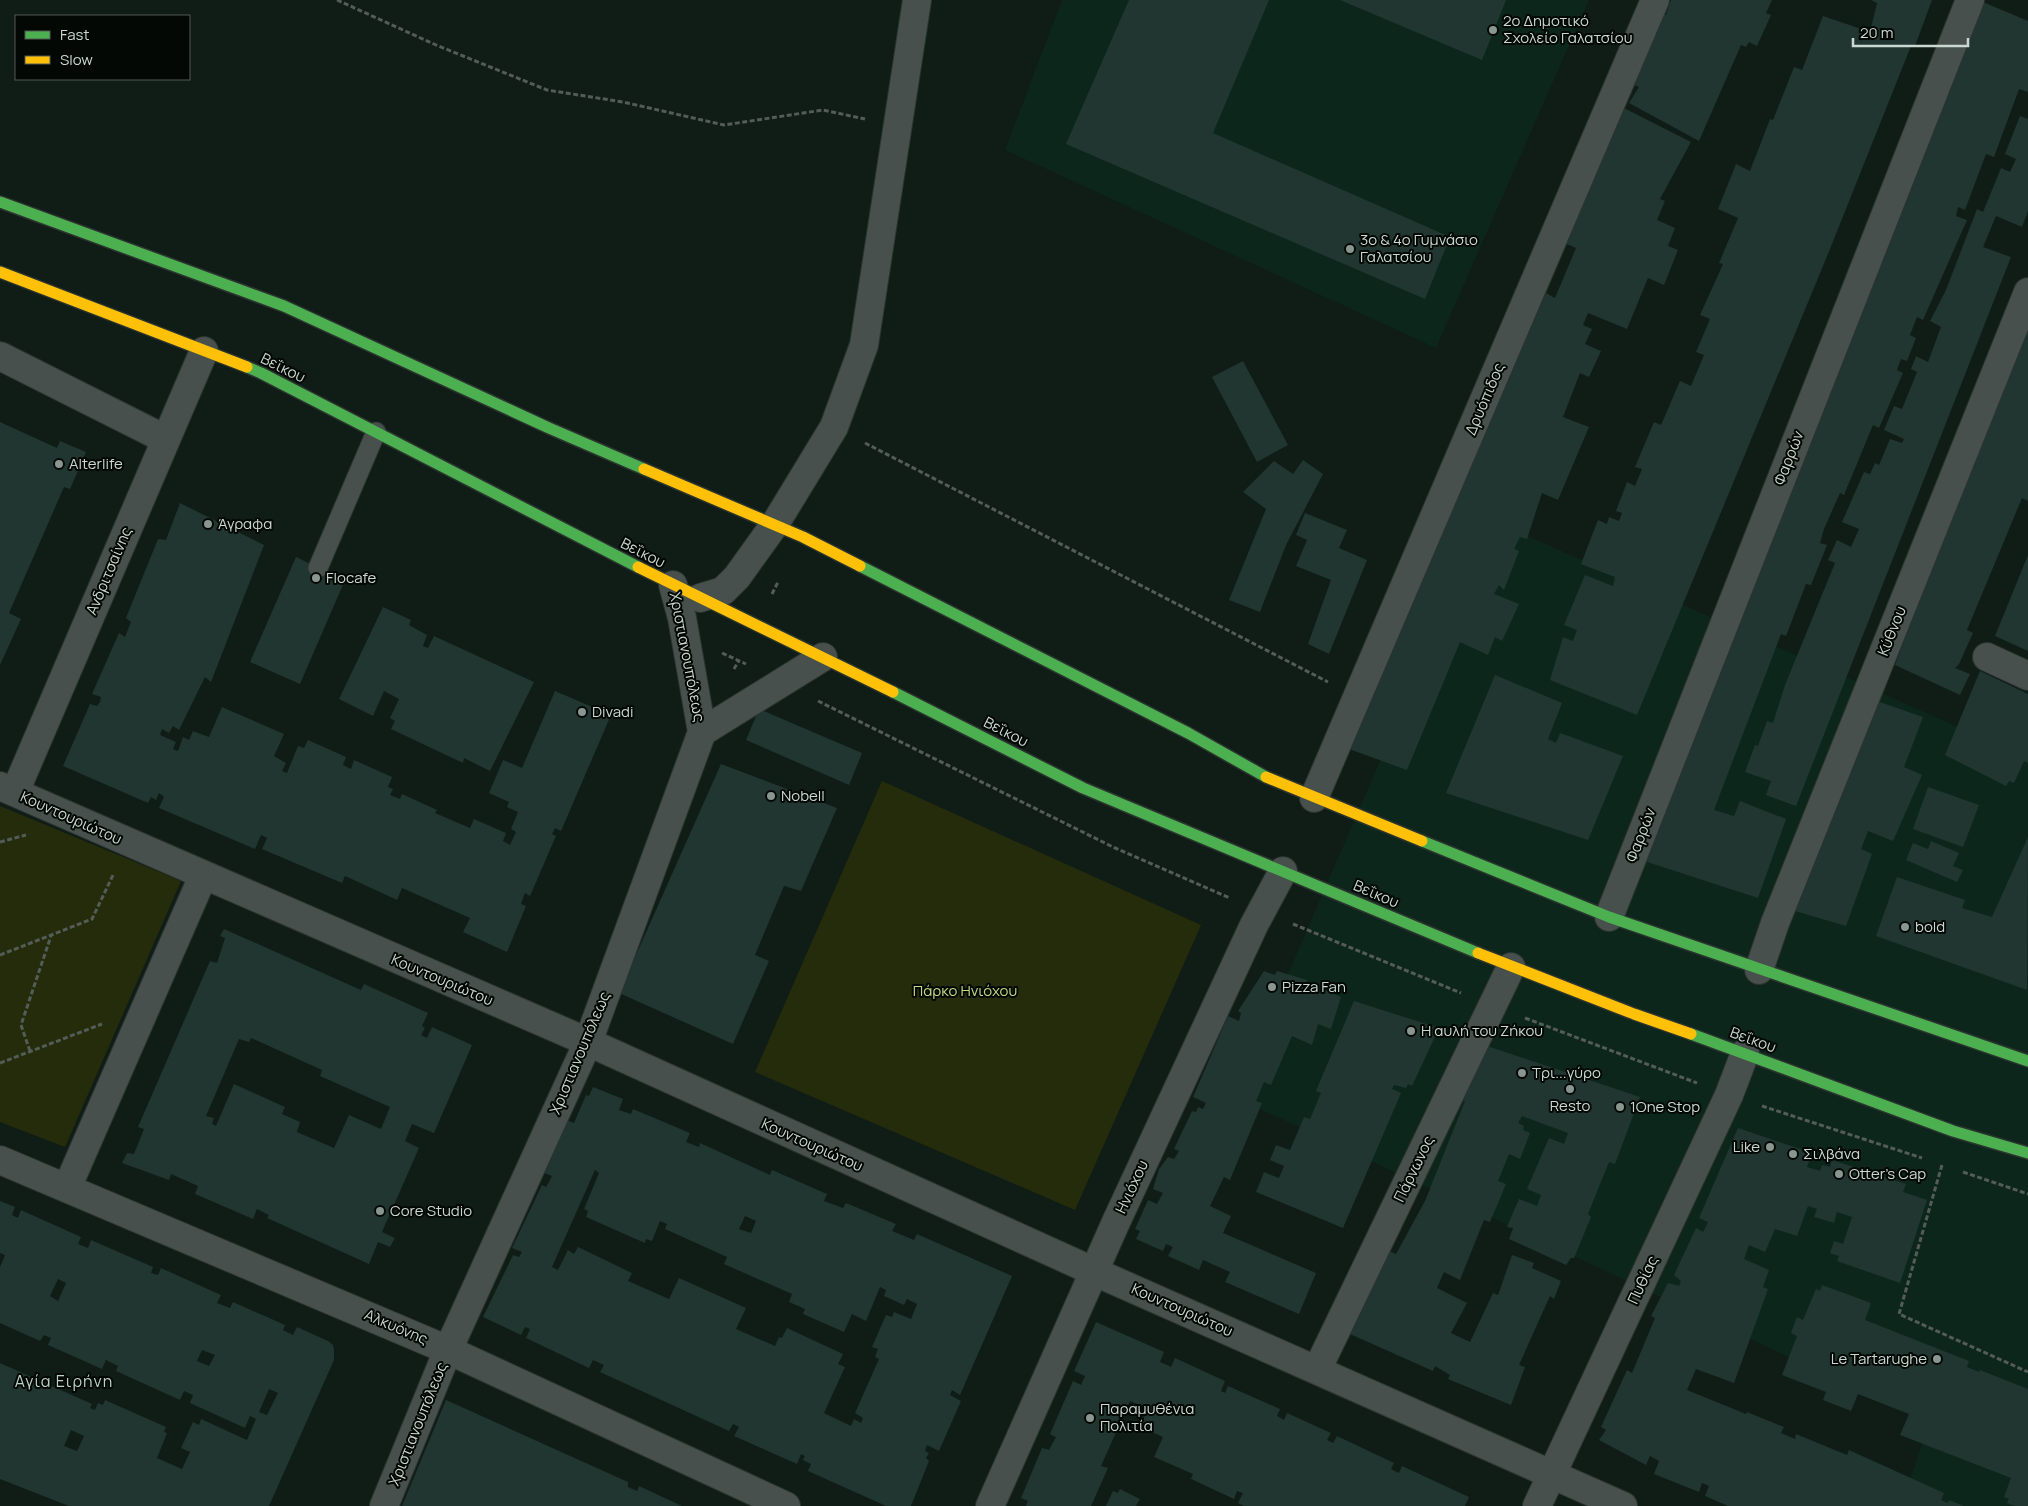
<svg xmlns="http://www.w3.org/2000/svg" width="2028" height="1506" viewBox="0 0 2028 1506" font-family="Manrope,sans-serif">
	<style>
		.built { fill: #0d261b }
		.green { fill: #252c0b }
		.building { fill: #213631; fill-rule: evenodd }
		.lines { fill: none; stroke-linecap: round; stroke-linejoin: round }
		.lane-casing { stroke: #2c3430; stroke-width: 21 }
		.street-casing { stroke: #2c3430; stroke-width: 30 }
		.fast-casing { stroke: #2c3430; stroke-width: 14 }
		.slow-casing { stroke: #2c3430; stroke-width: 14 }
		.path { stroke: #545c57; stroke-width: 3; stroke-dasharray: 5 2.5; stroke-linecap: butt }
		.lane { stroke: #47504c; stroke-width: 19 }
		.street { stroke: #47504c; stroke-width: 28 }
		.fast { stroke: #4caf50; stroke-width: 11 }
		.slow { stroke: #ffc107; stroke-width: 11 }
		.poi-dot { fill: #8a9690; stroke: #030805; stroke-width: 2 }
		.labels { text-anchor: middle; stroke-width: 4; stroke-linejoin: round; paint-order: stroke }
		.poi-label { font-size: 15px; fill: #cbd7d1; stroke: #030805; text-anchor: start }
		.street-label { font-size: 15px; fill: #cbd7d1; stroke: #030805 }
		.park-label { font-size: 15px; fill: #c4da80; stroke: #030805 }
		.neighbourhood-label { font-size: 16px; letter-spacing: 1px; fill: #bbd3c6; stroke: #030805 }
	</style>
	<rect width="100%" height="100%" fill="#101c16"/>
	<g class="built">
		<polygon points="1062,0 1589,0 1436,348 1005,150"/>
		<polygon points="1485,517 2028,758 2028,1506 1901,1506 1929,1423 1235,1097"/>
	</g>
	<g class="green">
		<polygon points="882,781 1201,925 1075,1210 755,1072"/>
		<polygon points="0,806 181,881 65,1147 0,1122"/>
	</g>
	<g class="building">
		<polygon points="1129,0 1269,0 1213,133 1450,237 1425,299 1066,144"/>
		<polygon points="1340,0 1506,0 1482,60"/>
		<polygon points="1671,0 1772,0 1766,13 1771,15 1757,46 1749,42 1746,47 1741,45 1699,141 1629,103 1639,87 1632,84 1662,13 1666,15"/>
		<polygon points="1871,0 1932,0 1915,46 1911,46 1828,254 1637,715 1550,680 1563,637 1573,641 1577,630 1564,625 1585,575 1613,586 1615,577 1581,564 1598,520 1607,524 1609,517 1619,521 1622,513 1616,511 1627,482 1635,486 1642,469 1635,467 1654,422 1661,425 1680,381 1691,386 1704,355 1696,352 1710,319 1700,315 1723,264 1719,263 1738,218 1718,209 1736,164 1750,171 1770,119 1773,120 1794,67 1802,70 1823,16 1870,32 1877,3"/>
		<polygon points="1983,2 2028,21 2028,92 2019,89 1994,157 1986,154 1965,210 1958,207 1956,216 1967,220 1923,320 1917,317 1910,335 1916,338 1907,361 1901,359 1897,370 1903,373 1879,428 1873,425 1844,495 1840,493 1824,529 1820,543 1827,545 1811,585 1806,584 1786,636 1781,634 1714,810 1734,816 1740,801 1786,819 1758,898 1635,858 1911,190"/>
		<polygon points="1622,107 1691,142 1660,199 1665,201 1657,220 1675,228 1668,246 1678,250 1664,285 1648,278 1627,329 1588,313 1583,325 1592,329 1585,344 1601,351 1589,377 1580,373 1563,417 1589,427 1558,500 1542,493 1527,539 1520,537 1514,549 1519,551 1504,590 1499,585 1494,594 1519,604 1502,641 1495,637 1488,655 1460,642 1407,770 1349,749 1522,347 1517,344 1535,305 1540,307 1546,293 1555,298 1576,248 1564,243"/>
		<polygon points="2020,116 2028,119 2028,211 2022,227 1996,216 1983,247 2011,257 1796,806 1766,795 1771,781 1745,772 1755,745 1758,746 1767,721 1773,723 1785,685 1835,563 1828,560 1837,540 1851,547 1859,529 1842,522 1864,472 1870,474 1875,463 1879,465 1890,439 1902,443 1904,439 1884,430 1894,406 1902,409 1917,372 1911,369 1916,356 1928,362 1941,327 1930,321 1946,290 1977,209 1983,212 2001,168 2010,172 2016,159 2005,154"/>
		<polygon points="2028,312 2028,501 2022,498 1967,630 1973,633 1959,664 1955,668 1970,674 1960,695 1895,665"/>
		<polygon points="1243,361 1288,445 1257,462 1212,377"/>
		<polygon points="0,422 57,448 60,441 86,452 70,489 64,487 9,613 21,619 0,665"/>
		<polygon points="1303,460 1323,474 1286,545 1260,612 1229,600 1266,509 1243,492 1274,461 1293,474"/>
		<polygon points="180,503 264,545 211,682 205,677 179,730 173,726 169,733 162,729 160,735 176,742 173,749 178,751 183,737 189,740 193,731 209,737 222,707 284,734 274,756 286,763 282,771 287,773 298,746 304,748 308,740 346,757 343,765 351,769 354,760 392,777 388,787 393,789 390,795 400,799 402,794 437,810 435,813 470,828 474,819 506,833 503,841 510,845 516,832 511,829 518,812 507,807 509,802 489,793 503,760 522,768 555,691 611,715 561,831 555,828 552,834 556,836 530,896 525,893 521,904 526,906 507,952 463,932 470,918 402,888 397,900 345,876 342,883 262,849 267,838 261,835 255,849 159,808 164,797 159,793 156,800 151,797 148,803 63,766 90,704 97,706 100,702 101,697 92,694 119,633 125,637 131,622 126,618 158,539 166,540"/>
		<polygon points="1305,513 1347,530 1339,548 1367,560 1329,654 1308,644 1331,580 1296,566 1307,540 1296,535"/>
		<polygon points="2028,555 2028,651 1995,636"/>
		<polygon points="296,557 345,580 300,684 250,662"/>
		<polygon points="383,607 411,620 409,625 427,635 423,646 428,648 434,636 534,682 490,771 464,758 463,763 391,729 395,721 390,718 399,699 384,691 373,716 339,699"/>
		<polygon points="1980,671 2028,694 2028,763 2024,761 2014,783 2009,781 2006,786 1945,755"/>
		<polygon points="1495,675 1562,703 1548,739 1556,743 1560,733 1623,756 1588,840 1446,793"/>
		<polygon points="1877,701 1923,717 1904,767 1922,775 1893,841 1868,831 1861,849 1872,854 1846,926 1792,910"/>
		<polygon points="759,709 862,753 849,785 746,740"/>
		<polygon points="721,764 837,808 801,891 784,886 755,955 769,961 733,1044 619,993"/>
		<polygon points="1928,787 1979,805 1963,847 1913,829"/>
		<polygon points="2028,837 2027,990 1876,936 1897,877 1965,900 1962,908 1992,917"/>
		<polygon points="1931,841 1959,853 1953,866 1963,870 1957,882 1906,860 1913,843 1928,849"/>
		<path d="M224 929 361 990 364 984 428 1013 422 1026 425 1028 421 1035 427 1038 432 1027 472 1045 434 1133 412 1124 405 1141 419 1148 382 1232 395 1238 390 1247 378 1242 369 1264 267 1218 269 1215 257 1209 253 1219 195 1194 198 1186 171 1174 169 1180 122 1163 127 1153 134 1154 144 1129 138 1127 210 961 217 963 225 938 220 936ZM251 1038 322 1070 320 1076 390 1107 381 1129 349 1115 334 1148 297 1132 300 1122 282 1114 285 1107 234 1084 216 1126 212 1124 214 1118 206 1116 239 1039 249 1042Z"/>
		<polygon points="1264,971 1275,975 1277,971 1307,980 1307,987 1323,994 1326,990 1341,997 1331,1029 1318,1024 1312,1045 1292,1036 1271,1085 1264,1082 1256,1101 1262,1103 1230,1180 1224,1177 1210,1206 1231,1216 1223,1233 1316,1273 1299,1314 1225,1282 1230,1272 1203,1260 1199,1270 1168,1256 1173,1247 1166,1244 1163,1251 1136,1239 1140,1231 1135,1229 1148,1200 1157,1204 1163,1193 1153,1189 1159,1169 1168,1157 1174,1159 1176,1156 1179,1151 1174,1149 1192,1111 1196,1112 1198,1107 1203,1109 1206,1103 1193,1097 1228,1016 1239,1021 1241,1013 1238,1011"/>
		<polygon points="1354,1001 1439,1028 1412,1086 1408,1084 1406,1088 1394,1085 1392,1089 1401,1093 1343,1228 1256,1192 1264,1172 1279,1178 1284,1166 1270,1160 1276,1145 1290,1150 1304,1117 1310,1119 1321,1093 1316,1091"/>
		<polygon points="1481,1044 1640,1097 1615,1164 1609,1162 1588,1214 1591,1217 1574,1258 1571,1258 1566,1265 1509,1239 1513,1228 1507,1227 1519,1199 1537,1206 1541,1195 1527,1189 1549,1138 1564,1144 1568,1133 1522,1116 1518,1123 1524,1126 1523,1130 1530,1133 1520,1159 1509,1154 1498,1181 1506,1184 1490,1222 1484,1220 1460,1280 1444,1272 1437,1288 1467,1303 1451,1333 1470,1342 1493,1293 1498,1295 1512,1255 1534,1263 1532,1268 1561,1281 1554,1299 1550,1296 1519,1365 1525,1367 1511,1405 1448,1379 1450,1375 1435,1366 1433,1371 1341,1330 1381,1247 1396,1254 1425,1201 1465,1101 1458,1099"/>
		<path d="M593 1087 623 1099 619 1110 631 1114 633 1109 690 1133 686 1142 699 1147 700 1143 770 1175 772 1170 827 1194 824 1201 843 1208 846 1203 896 1224 892 1231 914 1240 917 1234 1012 1276 960 1395 952 1390 950 1395 961 1401 939 1451 927 1445 925 1451 929 1453 926 1458 929 1461 911 1506H886L808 1471 811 1464 803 1460 805 1456 801 1454 797 1464 734 1436 739 1427 733 1424 729 1431 600 1372 604 1365 593 1360 589 1368 526 1338 530 1329 525 1327 521 1335 483 1317 513 1255 519 1257 522 1252 512 1248 542 1185 546 1187 549 1182 552 1176 544 1173 566 1120 574 1123 586 1095 589 1096ZM595 1170 599 1173 584 1209 588 1211 586 1217 645 1243 646 1239 652 1241 660 1221 667 1224 665 1229 727 1257 724 1264 792 1294 789 1302 805 1309 803 1314 844 1332 852 1314 866 1321 880 1287 886 1290 884 1296 904 1305 907 1299 917 1304 911 1319 894 1312 892 1317 886 1315 872 1347 878 1349 875 1357 879 1359 855 1413 863 1418 861 1423 854 1419 851 1426 824 1413 845 1367 838 1364 843 1354 787 1328 782 1338 779 1337 775 1346 736 1329 746 1308 679 1278 669 1299 628 1281 632 1273 578 1247 574 1254 568 1250 558 1270 552 1267ZM745 1216 756 1221 751 1233 739 1229Z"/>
		<polygon points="1738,1128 1812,1153 1807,1167 1820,1171 1822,1165 1830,1167 1832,1160 1906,1184 1903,1192 1927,1200 1900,1283 1837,1261 1839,1256 1830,1253 1834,1241 1843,1244 1852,1217 1837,1212 1834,1223 1814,1217 1817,1209 1808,1206 1797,1236 1775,1229 1765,1252 1749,1245 1744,1259 1769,1270 1763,1287 1768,1289 1734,1383 1696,1369 1687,1390 1746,1414 1747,1412 1784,1427 1781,1433 1795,1439 1796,1434 1847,1455 1849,1450 1944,1493 1941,1500 1948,1503 1949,1500 1964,1506 1728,1506 1705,1496 1709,1486 1702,1483 1699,1492 1654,1474 1659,1461 1650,1456 1646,1465 1599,1440 1606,1430 1601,1427 1627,1370 1632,1373 1655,1318 1651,1316 1668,1283 1679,1286 1681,1281 1674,1275 1696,1228 1703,1232 1708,1222 1699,1218"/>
		<path d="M0 1201 15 1207 12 1215 18 1218 21 1210 81 1237 78 1244 88 1248 91 1240 153 1267 151 1273 158 1275 161 1268 221 1295 217 1303 230 1308 233 1302 285 1325 283 1330 293 1335 297 1327 328 1341 333 1345 334 1350V1360L269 1506H69L0 1479V1363L92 1404 90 1408 95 1410 98 1403 103 1405 105 1400 166 1427 164 1432 167 1433 157 1458 182 1469 190 1452 181 1448 193 1422 199 1425 201 1419 247 1440 256 1419 250 1416 245 1428 190 1403 193 1395 184 1391 180 1400 116 1371 118 1366 106 1360 102 1369 48 1345 51 1338 44 1335 40 1341 0 1323V1267L5 1255 0 1253ZM58 1279 66 1283 58 1301 50 1296ZM202 1350 215 1355 209 1366 197 1361ZM269 1389 278 1393 267 1415 259 1412ZM71 1430 84 1436 77 1451 64 1446Z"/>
		<polygon points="1822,1285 1871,1303 1865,1320 1969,1361 1967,1367 1979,1372 1980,1370 2028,1389 2028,1506 2015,1506 2007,1503 2009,1499 2004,1497 2011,1478 1900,1435 1909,1414 1858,1394 1851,1411 1823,1400 1826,1392 1782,1375 1797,1336 1791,1333 1797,1317 1803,1320 1816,1289 1820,1291"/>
		<polygon points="1096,1322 1164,1352 1160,1362 1167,1365 1171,1367 1175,1358 1225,1381 1221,1391 1225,1393 1228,1386 1280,1409 1277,1416 1284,1420 1287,1413 1331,1433 1327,1440 1333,1443 1337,1436 1394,1463 1391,1469 1399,1473 1402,1466 1469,1497 1465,1506 1244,1506 1238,1503 1243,1493 1237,1491 1234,1499 1191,1479 1193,1474 1154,1457 1163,1437 1140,1427 1148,1408 1130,1401 1101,1466 1108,1468 1091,1506 1026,1506 1028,1501 1021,1498 1042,1448 1049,1450 1056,1437 1050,1434 1073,1381 1081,1385 1085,1376 1074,1371"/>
		<polygon points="446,1400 628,1482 628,1487 637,1491 639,1486 682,1506 402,1506"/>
		<polygon points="1120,1489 1140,1499 1136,1506 1106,1506 1113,1491 1118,1493"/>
	</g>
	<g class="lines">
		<g class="lane-casing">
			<polyline id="lane" points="318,568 376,432"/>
		</g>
		<g class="street-casing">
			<g id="street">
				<polyline points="0,356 165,439"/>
				<polyline points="700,598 723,591 737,577 775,524 834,427 864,345 917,0"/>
				<polyline points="1987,657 2028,676"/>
				<polyline points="702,732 823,657"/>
				<polyline points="0,786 588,1042 1095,1272 1623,1506"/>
				<polyline points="15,792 204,351"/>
				<polyline points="1314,798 1655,0"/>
				<polyline points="1609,917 1970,0"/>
				<polyline points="1759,970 1775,923 2028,292"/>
				<polyline points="0,1160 448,1350 786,1506"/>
				<polyline points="67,1188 203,876"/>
				<polyline points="1317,1370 1511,967"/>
				<polyline points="384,1506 448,1350 588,1042 702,732 682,618 673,585"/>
				<polyline points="990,1506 1116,1222 1254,925 1283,871"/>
				<polyline points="1537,1506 1729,1095 1745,1053"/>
			</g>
		</g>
		<g class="fast-casing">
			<g id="fast">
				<polyline points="0,202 284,306 549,428 644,469"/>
				<polyline points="247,367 261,373 638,567"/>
				<polyline points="860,566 1188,733 1266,777"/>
				<polyline points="893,692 1083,788 1478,953"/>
				<polyline points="1422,841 1609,917 2028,1061"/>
				<polyline points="1691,1034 1953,1131 2028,1153"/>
			</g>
		</g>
		<g class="slow-casing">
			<g id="slow">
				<polyline points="0,272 247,367"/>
				<polyline points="644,469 803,537 860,566"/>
				<polyline points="638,567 893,692"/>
				<polyline points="1266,777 1422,841"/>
				<polyline points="1478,953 1634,1014 1691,1034"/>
			</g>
		</g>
		<g class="path">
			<polyline points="337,0 436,45 547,90 623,102 724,125 823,110 865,119"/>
			<polyline points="865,443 1328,682"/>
			<polyline points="772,594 778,582"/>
			<polyline points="722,653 746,664"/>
			<polyline points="734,669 739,660"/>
			<polyline points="818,701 1115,848 1230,898"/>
			<polyline points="0,842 26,835"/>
			<polyline points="1293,924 1461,993"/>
			<polyline points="0,955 92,919 114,873"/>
			<polyline points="1525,1018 1697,1083"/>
			<polyline points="30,1051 21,1025 51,936"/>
			<polyline points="0,1063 102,1024"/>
			<polyline points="1762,1106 1922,1158"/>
			<polyline points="1942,1165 1899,1314 2028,1372"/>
			<polyline points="1963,1172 2028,1194"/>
		</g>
		<use href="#lane" class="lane"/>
		<use href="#street" class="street"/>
		<use href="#fast" class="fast"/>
		<use href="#slow" class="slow"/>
	</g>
	<g class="poi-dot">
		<circle cx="1493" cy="30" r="5"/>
		<circle cx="1350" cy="249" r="5"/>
		<circle cx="59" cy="464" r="5"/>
		<circle cx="208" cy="524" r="5"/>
		<circle cx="316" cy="578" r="5"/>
		<circle cx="582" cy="712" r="5"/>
		<circle cx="771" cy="796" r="5"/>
		<circle cx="1905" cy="927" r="5"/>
		<circle cx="1272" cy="987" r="5"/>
		<circle cx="1411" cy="1031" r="5"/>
		<circle cx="1522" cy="1073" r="5"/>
		<circle cx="1570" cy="1089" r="5"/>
		<circle cx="1620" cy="1107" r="5"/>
		<circle cx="1770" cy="1147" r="5"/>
		<circle cx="1793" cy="1154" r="5"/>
		<circle cx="1839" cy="1174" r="5"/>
		<circle cx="380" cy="1211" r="5"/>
		<circle cx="1937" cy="1359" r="5"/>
		<circle cx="1090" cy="1418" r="5"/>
	</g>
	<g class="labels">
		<g class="poi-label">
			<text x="1503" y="26">2ο Δημοτικό<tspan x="1503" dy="17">Σχολείο Γαλατσίου</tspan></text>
			<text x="1360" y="245">3ο &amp; 4ο Γυμνάσιο<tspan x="1360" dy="17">Γαλατσίου</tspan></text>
			<text x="69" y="469">Alterlife</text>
			<text x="218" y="529">Άγραφα</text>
			<text x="326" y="583">Flocafe</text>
			<text x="592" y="717">Divadi</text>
			<text x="781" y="801">Nobell</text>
			<text x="1915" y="932">bold</text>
			<text x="1282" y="992">Pizza Fan</text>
			<text x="1421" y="1036">Η αυλή του Ζήκου</text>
			<text x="1532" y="1078">Τρι...γύρο</text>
			<text x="1570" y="1111" text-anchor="middle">Resto</text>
			<text x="1630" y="1112">1One Stop</text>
			<text x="1760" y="1152" text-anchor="end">Like</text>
			<text x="1803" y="1159">Σιλβάνα</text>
			<text x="1849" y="1179">Otter's Cap</text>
			<text x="390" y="1216">Core Studio</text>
			<text x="1927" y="1364" text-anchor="end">Le Tartarughe</text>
			<text x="1100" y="1414">Παραμυθένια<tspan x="1100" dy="17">Πολιτία</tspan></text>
		</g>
		<g class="street-label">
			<text transform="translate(283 368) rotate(26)" y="5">Βεΐκου</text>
			<text transform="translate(1485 399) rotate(-67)" y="5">Δρυόπιδος</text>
			<text transform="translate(1789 458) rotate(-69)" y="5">Φαρρών</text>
			<text transform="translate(643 553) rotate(27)" y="5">Βεΐκου</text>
			<text transform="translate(109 571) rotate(-67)" y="5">Ανδριτσαίνης</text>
			<text transform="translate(1892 631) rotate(-68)" y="5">Κύθνου</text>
			<text transform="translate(687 657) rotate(79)" y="5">Χριστιανουπόλεως</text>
			<text transform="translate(1006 732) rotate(27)" y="5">Βεΐκου</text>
			<text transform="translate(71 818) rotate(24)" y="5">Κουντουριώτου</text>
			<text transform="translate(1641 835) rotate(-69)" y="5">Φαρρών</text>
			<text transform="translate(1376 894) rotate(23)" y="5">Βεΐκου</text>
			<text transform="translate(442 980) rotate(23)" y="5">Κουντουριώτου</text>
			<text transform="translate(1753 1040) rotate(20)" y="5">Βεΐκου</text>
			<text transform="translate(580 1053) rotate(-67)" y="5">Χριστιανουπόλεως</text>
			<text transform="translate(812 1145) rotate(24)" y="5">Κουντουριώτου</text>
			<text transform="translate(1414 1169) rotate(-64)" y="5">Πάρνωνος</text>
			<text transform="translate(1132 1187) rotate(-65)" y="5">Ηνιόχου</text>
			<text transform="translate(1643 1280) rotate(-65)" y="5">Πυθίας</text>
			<text transform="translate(1182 1310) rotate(24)" y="5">Κουντουριώτου</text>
			<text transform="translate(396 1327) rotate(23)" y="5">Αλκυόνης</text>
			<text transform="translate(418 1424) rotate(-68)" y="5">Χριστιανουπόλεως</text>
		</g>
		<g class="park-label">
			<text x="965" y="996">Πάρκο Ηνιόχου</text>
		</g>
		<g class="neighbourhood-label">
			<text x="64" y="1387">Αγία Ειρήνη</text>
		</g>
	</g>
	<rect x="15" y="15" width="175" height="65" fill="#030805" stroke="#535b57"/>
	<rect x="25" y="31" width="25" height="8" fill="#4caf50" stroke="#535b57"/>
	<text x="60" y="40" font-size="15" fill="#cbd7d1">Fast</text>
	<rect x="25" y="56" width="25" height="8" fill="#ffc107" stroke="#535b57"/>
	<text x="60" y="65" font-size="15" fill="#cbd7d1">Slow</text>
	<path d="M1853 38v8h115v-8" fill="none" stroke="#cbd7d1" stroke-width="2.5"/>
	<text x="1860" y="38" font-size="15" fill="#cbd7d1" stroke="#030805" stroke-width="4" paint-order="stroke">20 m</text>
</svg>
